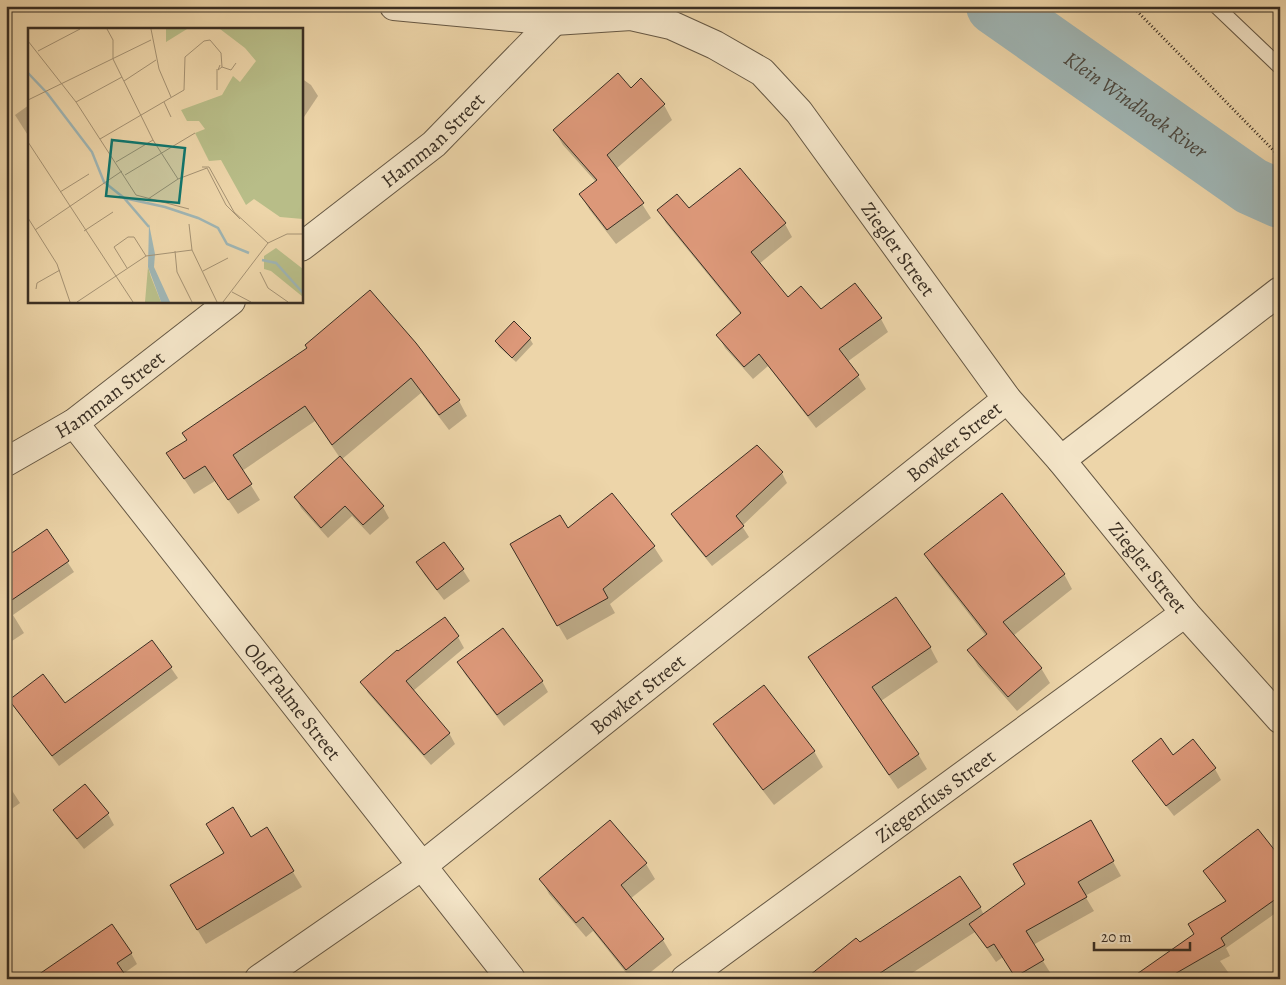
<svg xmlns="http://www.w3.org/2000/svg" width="1286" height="985" viewBox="0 0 1286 985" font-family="Alegreya,serif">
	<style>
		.shadow { fill: #0003 }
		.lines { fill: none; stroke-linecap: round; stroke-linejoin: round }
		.river { stroke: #9fb5b4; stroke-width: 58 }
		.building { fill: #dc9879; stroke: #392e23 }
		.lane-casing { stroke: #665844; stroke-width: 16 }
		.street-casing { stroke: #665844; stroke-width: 30 }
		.path { stroke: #392e23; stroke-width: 3; stroke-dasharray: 1 2.5; stroke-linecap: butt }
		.lane { stroke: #f3e4c7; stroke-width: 14 }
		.street { stroke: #f3e4c7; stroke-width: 28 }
		.labels { text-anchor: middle; stroke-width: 4.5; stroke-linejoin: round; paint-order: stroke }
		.street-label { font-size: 20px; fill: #392e23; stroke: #f3e4c7 }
		.water-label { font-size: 21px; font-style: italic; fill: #4d4940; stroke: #f3e4c7 }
		.inset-river { fill: none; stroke: #9fb5b4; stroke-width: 2.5 }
		.inset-road { fill: none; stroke: #a59273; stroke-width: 1 }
		.view { fill: #0f766e; fill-opacity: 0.15; stroke: #0f766e; stroke-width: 2.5 }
		.inset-edge { fill: none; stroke: #392e23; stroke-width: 2.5 }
	</style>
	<rect width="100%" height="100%" fill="#edd5a9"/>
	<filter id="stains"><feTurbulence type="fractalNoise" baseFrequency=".004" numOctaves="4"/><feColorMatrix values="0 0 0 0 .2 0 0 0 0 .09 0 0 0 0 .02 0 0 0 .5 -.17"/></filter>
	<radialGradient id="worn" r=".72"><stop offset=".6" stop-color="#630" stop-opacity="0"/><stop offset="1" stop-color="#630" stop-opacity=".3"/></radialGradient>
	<g class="shadow">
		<polygon points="301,78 311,85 318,96 302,120"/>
		<polygon points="631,89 664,105 672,120 616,169 642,204 651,218 616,244 589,209 580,194 596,182 563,145 554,130"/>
		<polygon points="29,105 29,137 15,115"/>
		<polygon points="740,169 785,224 792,237 759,264 788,298 820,311 881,319 888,332 847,362 858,376 866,389 816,428 768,366 753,379 725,348 718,335 741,315 666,223 658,210 689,210"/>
		<polygon points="6,243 11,252 6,255"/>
		<polygon points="370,292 459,401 467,416 449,430 421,393 341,460 383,507 389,518 370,535 352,516 328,538 301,508 295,497 340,458 315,421 242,471 260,500 238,514 215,481 194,494 177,468 188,440 309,349"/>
		<polygon points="514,323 530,339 533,344 516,362 499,347 496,342"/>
		<polygon points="782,473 787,483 742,526 749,537 712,566 678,524 672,515"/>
		<polygon points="568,530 654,547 663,561 610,604 615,613 567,640 511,545"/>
		<polygon points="47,531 74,572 13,615 24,633 6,645 6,559"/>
		<polygon points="444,544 463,570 470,581 444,600 424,574 418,563"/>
		<polygon points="925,554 1064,574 1072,589 1013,636 1041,668 1050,683 1017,711 978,666 969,651 986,636 934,569"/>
		<polygon points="458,637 464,648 413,691 449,733 455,744 431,765 368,693 362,682"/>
		<polygon points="152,641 171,668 178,678 59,766 17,711 11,700 65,705"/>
		<polygon points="930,647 938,662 881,701 918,754 927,769 898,789 818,672 809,657"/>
		<polygon points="459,663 542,681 548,692 504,726 465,674"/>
		<polygon points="715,724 814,751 823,767 774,805 724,740"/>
		<polygon points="1193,741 1215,769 1221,780 1174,816 1140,772 1133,761 1173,756"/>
		<polygon points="6,781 20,803 6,813"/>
		<polygon points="55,811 108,814 114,825 84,849 61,821"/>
		<polygon points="610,822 646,864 655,879 630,899 663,940 672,955 642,979 631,979 593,931 586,937 549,894 541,879"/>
		<polygon points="1091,822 1121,876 1085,896 1094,911 1033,945 1051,974 1043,979 1016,979 1003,957 996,962 975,932 903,979 807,979 859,944 980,907 984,915 1026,885"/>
		<polygon points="267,829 302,887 206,944 180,901 250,838"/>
		<polygon points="1280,859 1280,910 1226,948 1230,956 1220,961 1233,979 1132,979 1195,934 1226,902 1211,881 1205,871"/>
		<polygon points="131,953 137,964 123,974 53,979"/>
		<polygon points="766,974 770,979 760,979"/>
	</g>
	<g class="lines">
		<path class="river" id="s1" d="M995 6 1251 186 1280 199"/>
	</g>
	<g class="building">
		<polygon points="618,73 631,88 641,78 665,104 607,155 644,203 607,230 579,194 597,180 553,130"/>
		<polygon points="740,168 786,223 751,252 788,297 801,286 821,309 855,283 882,318 839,349 859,375 808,416 759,354 744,367 716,335 741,313 657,210 677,194 689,208"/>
		<polygon points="370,290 416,343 460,400 439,415 411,378 332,445 305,406 233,455 252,484 228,500 205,466 184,479 166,453 187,440 182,433 307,348 305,345"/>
		<polygon points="514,321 531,338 512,358 495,341"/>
		<polygon points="757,445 783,472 736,516 744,526 706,557 671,514"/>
		<polygon points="340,456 384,506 363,525 345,506 321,528 294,497"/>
		<polygon points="612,493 655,546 603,589 608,598 557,626 510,544 560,515 568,528"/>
		<polygon points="1002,493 1065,574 1003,622 1042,668 1008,697 967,650 987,634 924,554"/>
		<polygon points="47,529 69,561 6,604 6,557"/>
		<polygon points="444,542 464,569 437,590 416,562"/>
		<polygon points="896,597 931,647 872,687 919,754 889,775 808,657"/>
		<polygon points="445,617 459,636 406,681 450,733 424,755 360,682 397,650 398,651"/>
		<polygon points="503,628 543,681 497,715 457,662"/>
		<polygon points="152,640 172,667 52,756 9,700 43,674 65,703"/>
		<polygon points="764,685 815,751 763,790 713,724"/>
		<polygon points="1161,738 1173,755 1193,739 1216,768 1166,806 1132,761"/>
		<polygon points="85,784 109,813 77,839 53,810"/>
		<polygon points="233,807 251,837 267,827 294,871 197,930 170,885 224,853 206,824"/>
		<polygon points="610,820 647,863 621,885 664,939 626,970 583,917 576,923 539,879"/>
		<polygon points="1091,820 1114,861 1078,882 1087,897 1026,931 1044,960 1015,977 994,944 987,948 969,924 1025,884 1013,864"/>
		<polygon points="1258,829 1280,857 1280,896 1221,938 1225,945 1166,979 1136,979 1134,976 1194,934 1188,924 1226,901 1203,871"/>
		<polygon points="960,876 981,907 871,979 805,979 856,938 860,942"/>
		<polygon points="112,924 132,953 117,963 128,979 32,979"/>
	</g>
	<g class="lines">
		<g class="lane-casing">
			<polyline id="lane" points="1216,6 1280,67"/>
		</g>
		<g class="street-casing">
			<g id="street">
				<path id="s2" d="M394 6 554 21 631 16 671 25 715 45 762 72 799 112 1007 399 1061 460 1185 613 1280 719"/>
				<path id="s3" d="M301 247 434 144 554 21"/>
				<path id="s4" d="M74 423 511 979"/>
				<polyline points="1061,460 1280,291"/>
				<path id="s5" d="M6 462 74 423 231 301"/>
				<path id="s6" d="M259 979 422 866 1007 399"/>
				<path id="s7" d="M685 979 1185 613"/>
			</g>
		</g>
		<polyline class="path" points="1132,6 1280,157"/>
		<use href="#lane" class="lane"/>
		<use href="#street" class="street"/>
	</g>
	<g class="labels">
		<g class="street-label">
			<text dy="7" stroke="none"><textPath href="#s3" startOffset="170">Hamman Street</textPath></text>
			<text dy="7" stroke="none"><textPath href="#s2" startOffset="605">Ziegler Street</textPath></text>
			<text dy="7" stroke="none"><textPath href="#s5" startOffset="124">Hamman Street</textPath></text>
			<text dy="7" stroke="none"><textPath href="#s6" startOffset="879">Bowker Street</textPath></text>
			<text dy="7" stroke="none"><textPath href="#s2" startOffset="1010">Ziegler Street</textPath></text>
			<text dy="7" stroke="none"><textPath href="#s6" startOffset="474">Bowker Street</textPath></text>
			<text dy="7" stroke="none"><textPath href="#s4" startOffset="354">Olof Palme Street</textPath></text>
			<text dy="7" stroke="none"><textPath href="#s7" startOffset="310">Ziegenfuss Street</textPath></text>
		</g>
		<g class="water-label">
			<text dy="7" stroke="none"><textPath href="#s1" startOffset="172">Klein Windhoek River</textPath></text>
		</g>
	</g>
	<g transform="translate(28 28)">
		<rect width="275" height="275" fill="#edd5a9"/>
		<path d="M138 1H159L138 14ZM192 1H275V191L252 189 226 171 218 177 193 132 181 133 167 105 177 101 171 93H159L153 82 194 67 205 48 212 54 228 33 217 20ZM248 220 275 241V269L243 243 236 241V228ZM120 239 123 249 133 274H117Z" fill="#b8bd88"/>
		<path d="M121 196 127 226 126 239 142 274H133L120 239Z" fill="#9fb5b4"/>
		<path class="inset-river" d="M0 45 19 65 64 124 76 154 96 170 121 199M96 170 137 179 170 190 190 200 199 216 221 225M234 232 248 235 275 265"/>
		<path class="inset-road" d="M79 1 85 12V31L125 112 150 151M123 1 131 41 143 69M0 13 48 74 108 167 161 181M10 23 52 1M194 39 203 42 208 35M189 41V62M96 53 128 32M0 72 123 12M48 74 94 49M136 74 143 89M72 111 156 62 157 29 176 13 182 12 193 25 194 39 190 42 192 37M0 114 105 274M88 134 125 112M174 139H181L206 184 240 215M97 147 167 105M32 164 61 146M120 171 150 151 179 140 198 177 212 191M0 190 29 236 42 274M161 196 164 222 189 274M7 202 94 143M56 203 85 184M147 223 149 244 164 274M99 240 86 219 100 209H106L118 228M175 243 200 230M232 244 240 260 260 274M8 261 9 255 32 242M204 264 223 274M49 274 118 228 164 222M195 274 240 215 259 206H275"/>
		<path class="view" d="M84 112 157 120 151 175 78 168Z"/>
		<rect width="275" height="275" class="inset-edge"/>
	</g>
	<rect width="1286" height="985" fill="none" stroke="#edd5a9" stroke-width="25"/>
	<rect x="8" y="8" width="1271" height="970" fill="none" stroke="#392e23" stroke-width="2.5"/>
	<rect x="12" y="12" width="1261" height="960" fill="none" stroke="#392e23"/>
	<path d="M1094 942v8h96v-8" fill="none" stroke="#392e23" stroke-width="2.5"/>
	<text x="1101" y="942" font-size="15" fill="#392e23" stroke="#f3e4c7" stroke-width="4" paint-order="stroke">20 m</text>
	<rect width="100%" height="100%" filter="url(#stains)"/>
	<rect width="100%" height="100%" fill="url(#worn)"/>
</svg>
